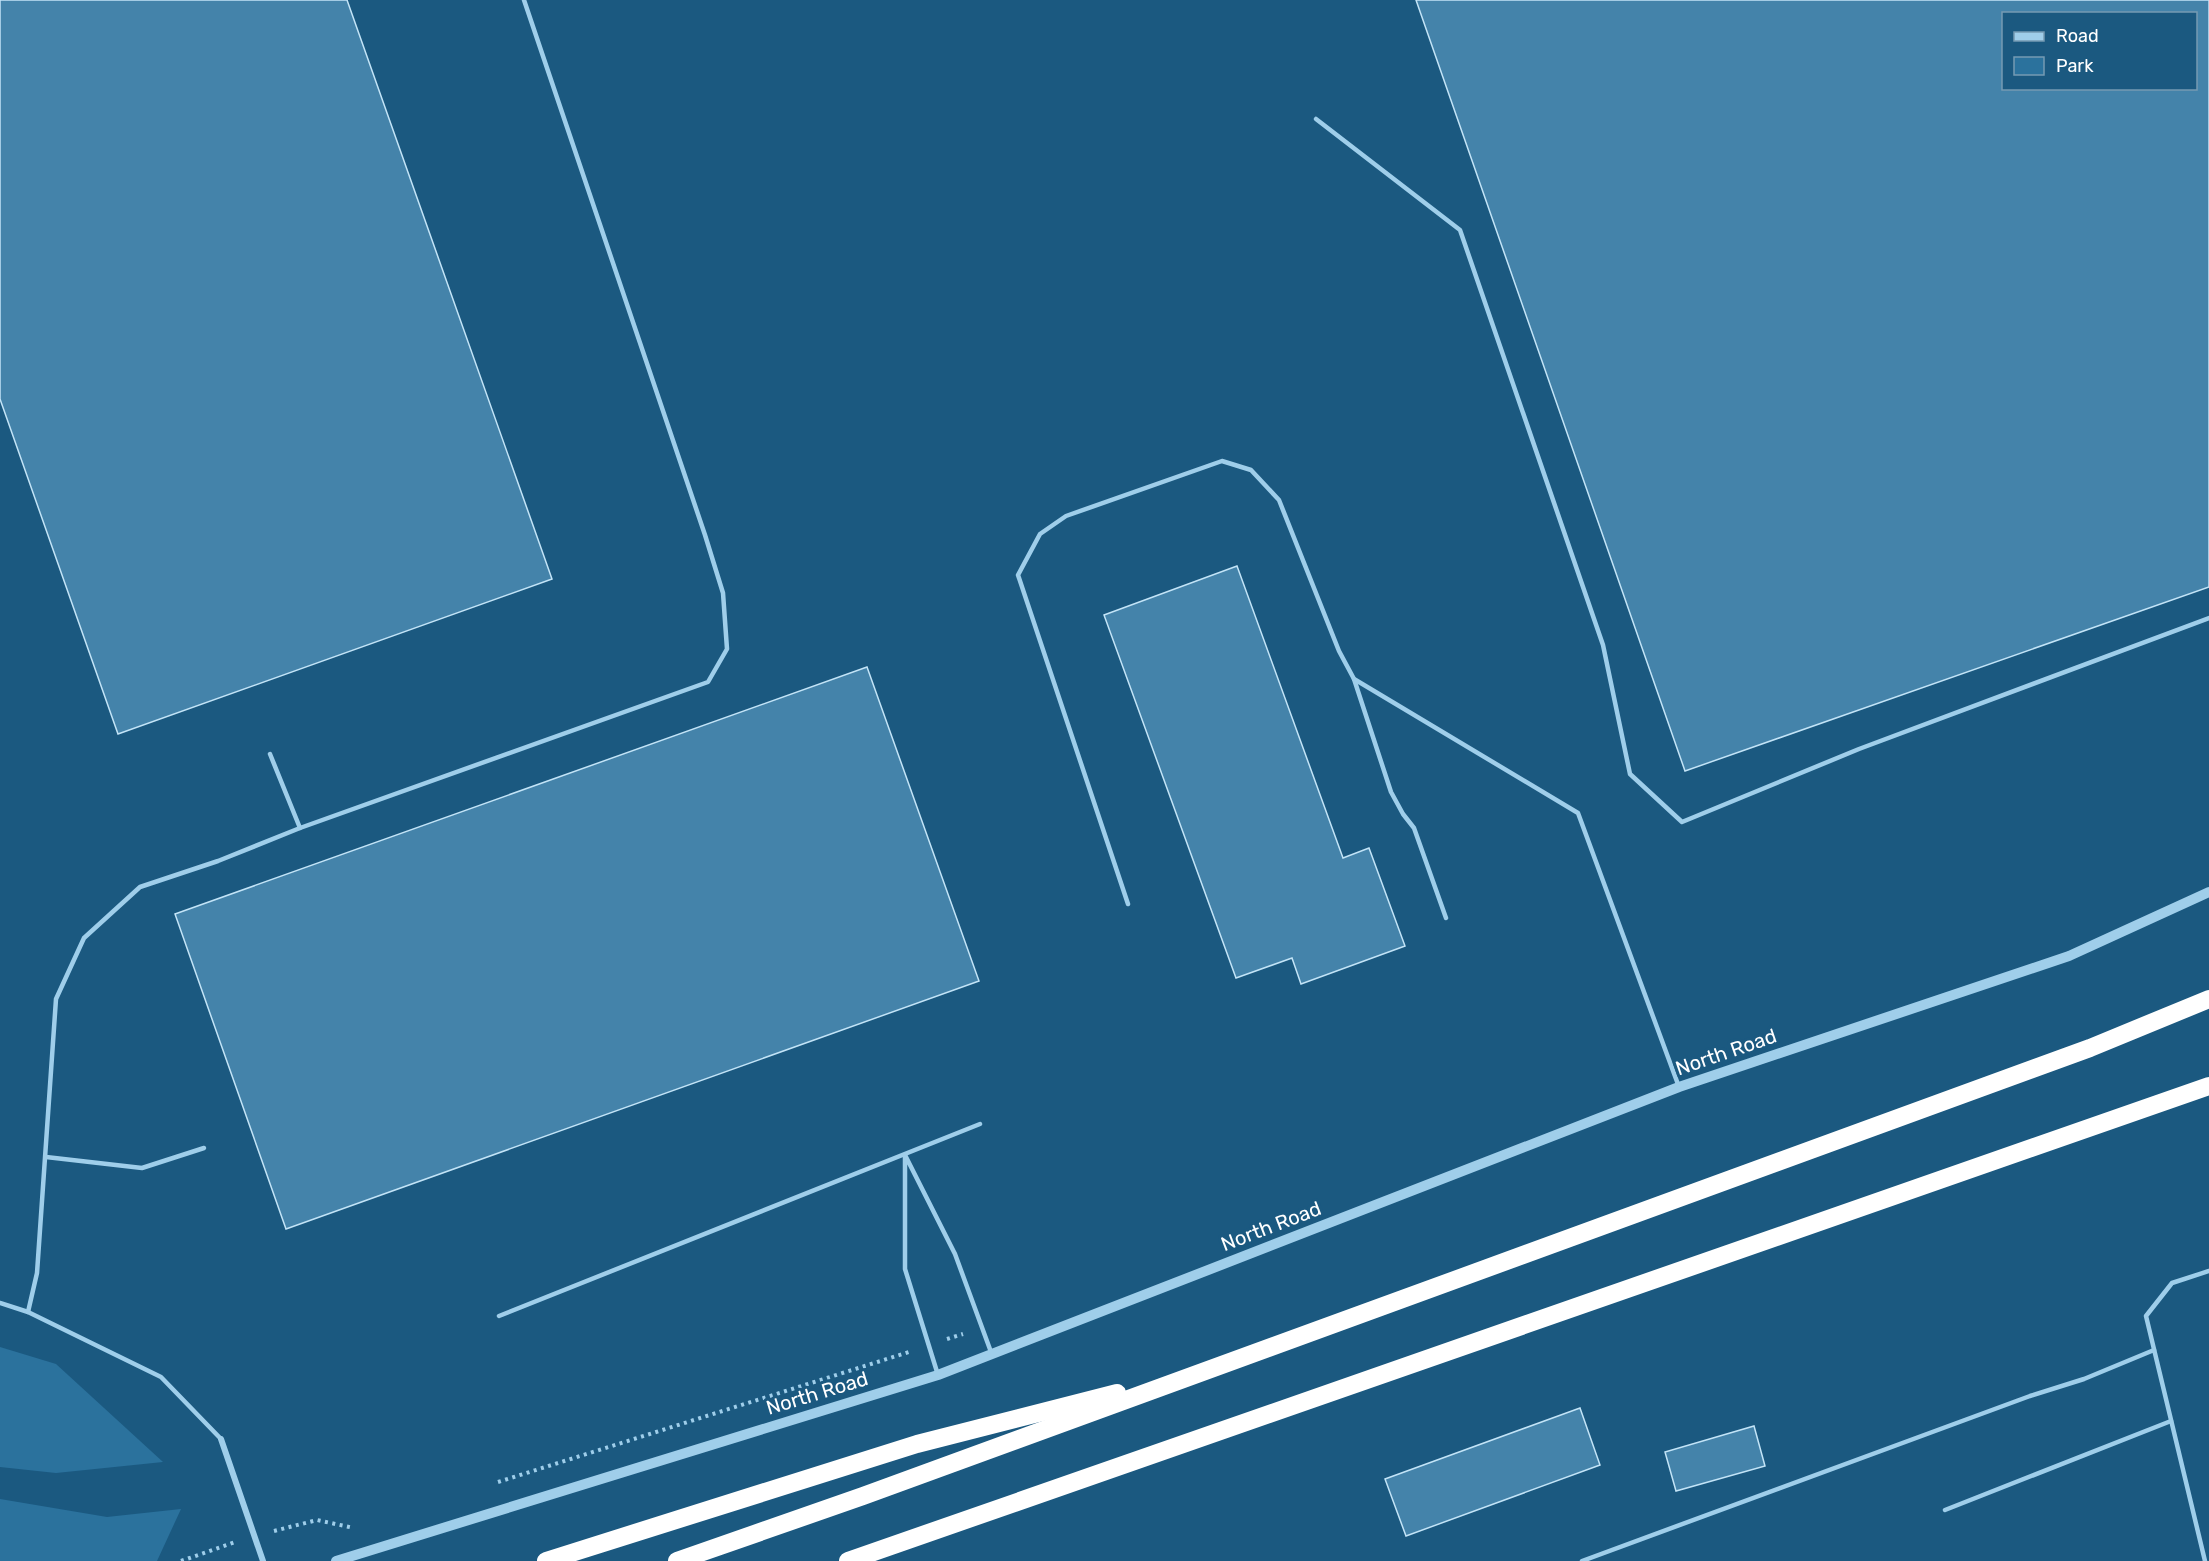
<svg xmlns="http://www.w3.org/2000/svg" width="2209" height="1561" viewBox="0 0 2209 1561" font-family="Rubik,sans-serif">
	<style>
		.green { fill: #2b729d }
		.building { fill: #4483aa; stroke: #c3e4f7; stroke-width: 1.5; fill-rule: evenodd }
		.lines { fill: none; stroke-linecap: round; stroke-linejoin: round }
		.path { stroke: #9fceea; stroke-width: 4; stroke-dasharray: 3 4.5; stroke-linecap: butt }
		.service { stroke: #9fceea; stroke-width: 4.5 }
		.minor { stroke: #9fceea; stroke-width: 6 }
		.tertiary { stroke: #9fceea; stroke-width: 10 }
		.motorway { stroke: #fff; stroke-width: 18 }
		.labels { text-anchor: middle; stroke-width: 6; stroke-linejoin: round; paint-order: stroke }
		.street-label { font-size: 20px; fill: #fff; stroke: #1b5980 }
	</style>
	<rect width="100%" height="100%" fill="#1b5980"/>
	<g class="green">
		<polygon points="0,1347 56,1364 163,1462 56,1473 0,1467"/>
		<polygon points="0,1499 107,1517 181,1509 157,1561 0,1561"/>
	</g>
	<g class="building">
		<polygon points="0,0 347,0 552,579 118,734 0,399"/>
		<path d="M1416 0H2209V587L1685 771ZM2004 14H2196V88H2004Z"/>
		<polygon points="1237,566 1343,858 1369,848 1405,946 1301,984 1292,958 1236,978 1104,615"/>
		<polygon points="867,667 979,981 286,1229 175,914"/>
		<polygon points="1580,1408 1600,1465 1406,1536 1385,1479"/>
		<polygon points="1754,1426 1765,1466 1676,1491 1665,1452"/>
	</g>
	<g class="lines">
		<g class="path">
			<polyline points="947,1339 963,1334"/>
			<polyline points="498,1482 909,1352"/>
			<polyline points="274,1531 317,1520 354,1528"/>
			<polyline points="181,1561 235,1542"/>
		</g>
		<g class="service">
			<polyline points="1316,119 1460,230 1603,645 1630,774 1682,822 1859,749 2209,618"/>
			<polyline points="1354,679 1391,792 1403,814 1414,828 1446,918"/>
			<polyline points="270,754 300,828"/>
			<polyline points="1128,904 1018,575 1040,534 1066,516 1222,461 1251,470 1279,500 1339,651 1354,679 1578,813 1679,1087"/>
			<polyline points="46,1157 142,1168 204,1148"/>
			<polyline points="0,1303 28,1312 161,1377 221,1439"/>
			<polyline points="28,1312 37,1273 56,999 84,938 140,887 218,861 300,828 708,682 727,649 723,593 705,535 524,0"/>
			<polyline points="499,1316 980,1124"/>
			<polyline points="938,1375 905,1269 905,1155 955,1254 991,1352"/>
			<polyline points="1945,1510 2171,1421"/>
			<polyline points="1582,1561 2030,1396 2084,1379 2154,1350"/>
			<polyline points="2205,1561 2146,1316 2172,1283 2209,1271"/>
		</g>
		<polyline class="minor" points="221,1439 263,1561"/>
		<polyline class="tertiary" points="336,1561 938,1375 1679,1087 2069,956 2209,892"/>
		<g class="motorway">
			<polyline points="546,1561 917,1444 1117,1393"/>
			<polyline points="677,1561 863,1496 2090,1048 2209,999"/>
			<polyline points="848,1561 2209,1086"/>
		</g>
	</g>
	<g class="labels">
		<g class="street-label">
			<text transform="translate(1726 1052) rotate(-19)" y="7">North Road</text>
			<text transform="translate(1271 1226) rotate(-21)" y="7">North Road</text>
			<text transform="translate(817 1393) rotate(-17)" y="7">North Road</text>
		</g>
	</g>
	<rect x="2002" y="12" width="195" height="78" fill="#1b5980" stroke="#769bb3" stroke-width="1.5"/>
	<rect x="2014" y="32" width="30" height="9" fill="#9fceea" stroke="#769bb3" stroke-width="1.5"/>
	<text x="2056" y="42" font-size="18" fill="#ffffff">Road</text>
	<rect x="2014" y="57" width="30" height="18" fill="#2b729d" stroke="#769bb3" stroke-width="1.5"/>
	<text x="2056" y="72" font-size="18" fill="#ffffff">Park</text>
</svg>
